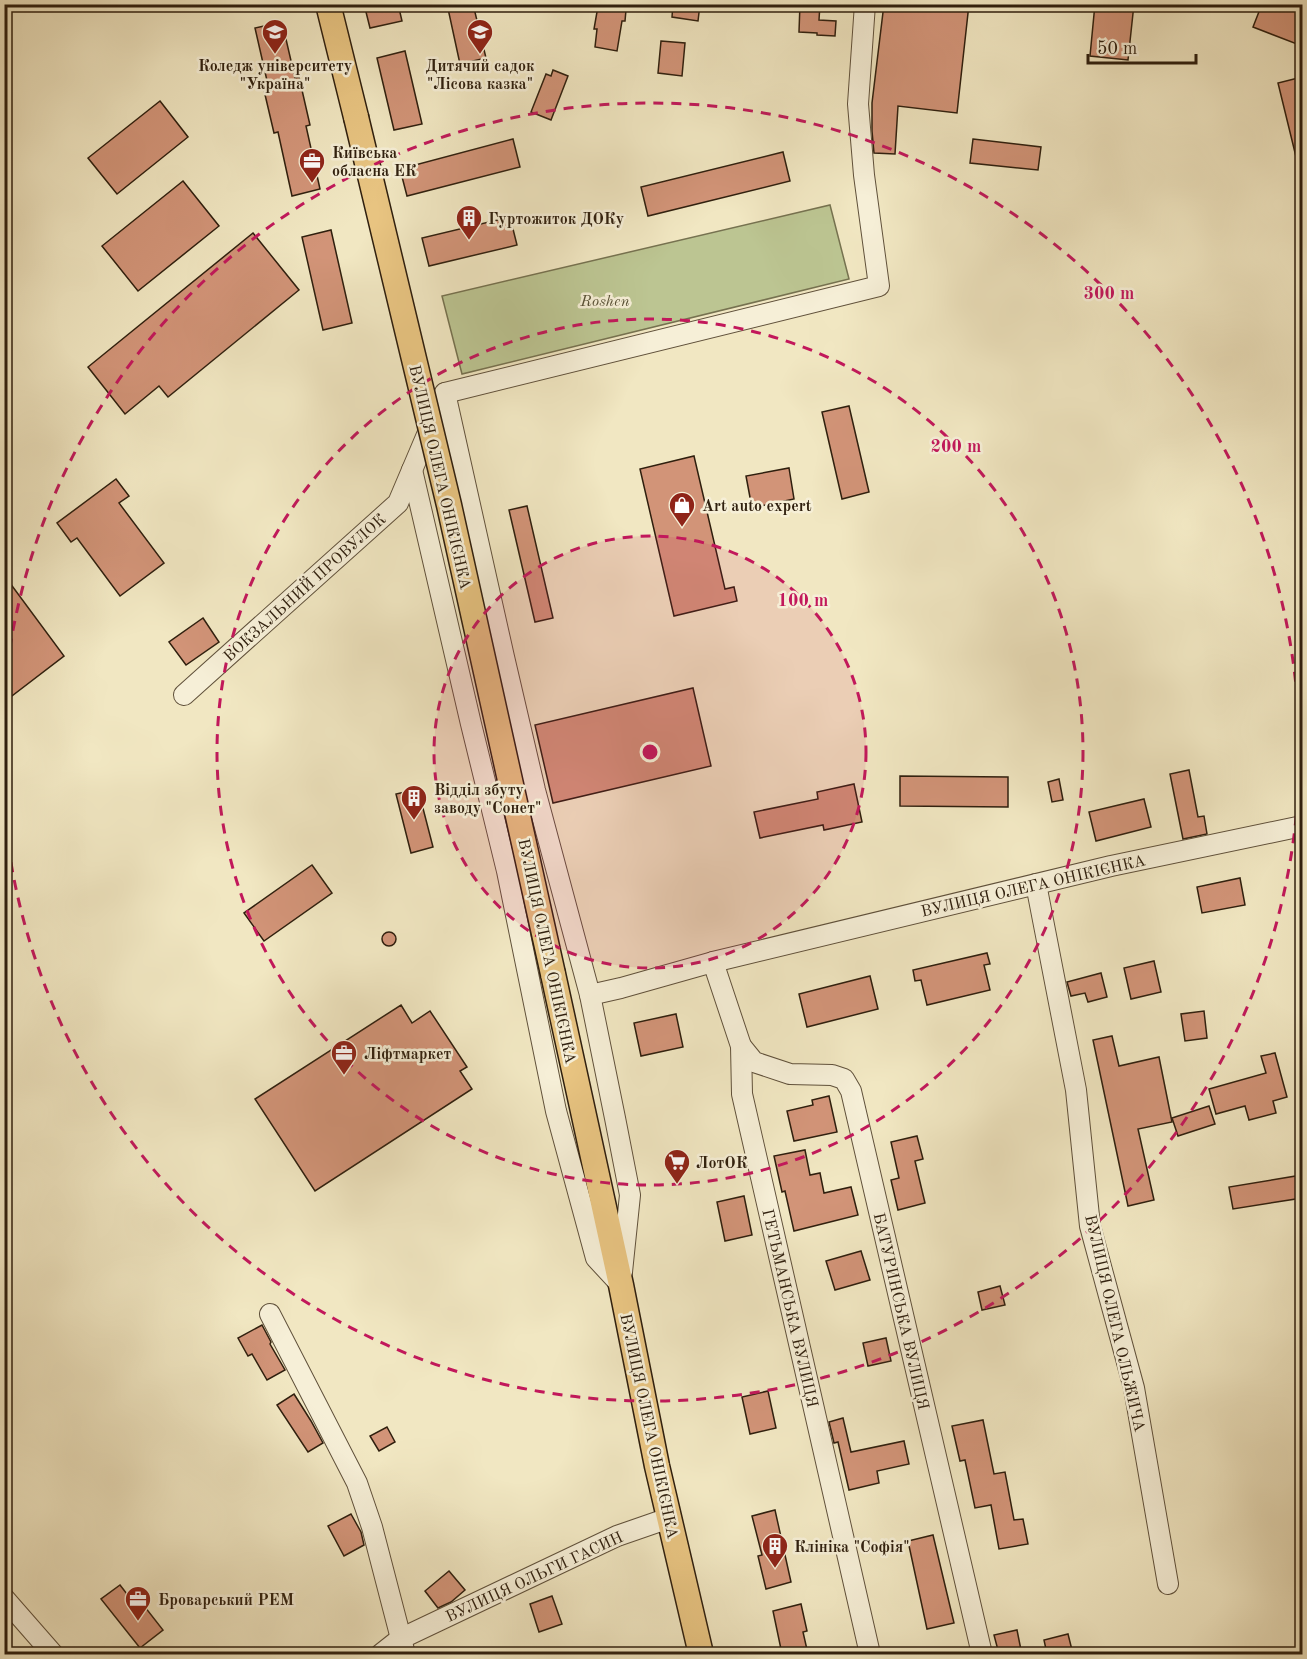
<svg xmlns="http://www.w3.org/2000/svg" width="1307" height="1659" viewBox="0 0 1307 1659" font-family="'Old Standard TT',serif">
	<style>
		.green { fill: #bcc592; stroke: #767250; stroke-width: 1.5 }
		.building { fill: #d29478; stroke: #2f1f0e; stroke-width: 1.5 }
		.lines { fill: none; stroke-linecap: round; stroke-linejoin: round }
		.minor-casing { stroke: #60513b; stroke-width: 22 }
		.major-casing { stroke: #2f1f0e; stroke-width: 27 }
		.minor { stroke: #f6efd7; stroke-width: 20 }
		.major { stroke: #e8c481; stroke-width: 24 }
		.major-bridge-casing { stroke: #2f1f0e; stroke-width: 27; stroke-linecap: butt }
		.major-bridge { stroke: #e8c481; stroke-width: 24 }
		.ring { fill: none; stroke: #c2185b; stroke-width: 3; stroke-dasharray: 10 8 }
		.labels { text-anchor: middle; stroke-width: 5; stroke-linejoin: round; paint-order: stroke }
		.poi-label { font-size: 16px; font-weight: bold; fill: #2f1f0e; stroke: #f6efd7; text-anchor: start }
		.park-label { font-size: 16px; font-style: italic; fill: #595136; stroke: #f6efd7 }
		.street-label { font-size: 16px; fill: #2f1f0e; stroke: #f6efd7 }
		.centre { fill: #c2185b; stroke: #f6efd7; stroke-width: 3 }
		.ring-label { font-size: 18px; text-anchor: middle; font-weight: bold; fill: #c2185b; stroke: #f6efd7; stroke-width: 5; stroke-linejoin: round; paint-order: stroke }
	</style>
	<rect width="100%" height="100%" fill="#f1e7c2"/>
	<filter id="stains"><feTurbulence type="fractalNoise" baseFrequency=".00333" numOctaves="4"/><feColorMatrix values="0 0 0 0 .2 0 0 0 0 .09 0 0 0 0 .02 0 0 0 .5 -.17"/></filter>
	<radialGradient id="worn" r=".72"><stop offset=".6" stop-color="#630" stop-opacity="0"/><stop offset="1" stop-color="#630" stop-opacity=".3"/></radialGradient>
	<polygon class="green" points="830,205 849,279 462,374 442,296"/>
	<g class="building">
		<polygon points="364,4 398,4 402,21 370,28"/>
		<polygon points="447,4 473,4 486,58 460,64"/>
		<polygon points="673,4 700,4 698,21 672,17"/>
		<polygon points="800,4 820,4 819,20 836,21 835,36 817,35 817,33 799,32"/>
		<polygon points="884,4 969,4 957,113 898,106 895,154 874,153 872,131 872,103"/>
		<polygon points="1095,4 1134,4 1128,60 1090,56"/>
		<polygon points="1262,4 1302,4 1302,46 1253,27"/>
		<polygon points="598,6 626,10 625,21 622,21 617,51 595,47 597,29 594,29"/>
		<polygon points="282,22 295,78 299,77 310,125 306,126 320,189 292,196 278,132 274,133 263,86 268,85 255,28"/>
		<polygon points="661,41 685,43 682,76 658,73"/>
		<polygon points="405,51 422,124 394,130 377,58"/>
		<polygon points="553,70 568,76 551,120 531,112 546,74 551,76"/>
		<polygon points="1302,77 1302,165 1298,165 1278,83"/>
		<polygon points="160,101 188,137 117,194 88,158"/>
		<polygon points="513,139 520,167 407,196 400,169"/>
		<polygon points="973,139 1041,147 1038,170 970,163"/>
		<polygon points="783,152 790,181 648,216 641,187"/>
		<polygon points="183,181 219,226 138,291 102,246"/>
		<polygon points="510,217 517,245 429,266 422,238"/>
		<polygon points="331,230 352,323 323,330 302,237"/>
		<polygon points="253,233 299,290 168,397 159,386 125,414 88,367"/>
		<polygon points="849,406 869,492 842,499 822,412"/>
		<polygon points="694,456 725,589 734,587 737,601 674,616 640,469"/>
		<polygon points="789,468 794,499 752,508 746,476"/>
		<polygon points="116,479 129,496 119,503 164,563 120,596 77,538 71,542 57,523"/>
		<polygon points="527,506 553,618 535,622 509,510"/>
		<polygon points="4,575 64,656 4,702"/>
		<polygon points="203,618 219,642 186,665 169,642"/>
		<polygon points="693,688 711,766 553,803 535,725"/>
		<polygon points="1189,770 1198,817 1204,816 1207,834 1183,839 1170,774"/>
		<polygon points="900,776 1008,777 1008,807 900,806"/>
		<polygon points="1059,779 1063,800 1052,802 1048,782"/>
		<polygon points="854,784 862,822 824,830 823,825 760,838 754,812 818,799 817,792"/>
		<polygon points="418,789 433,847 411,853 396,794"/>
		<polygon points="1144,799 1151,827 1096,841 1089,812"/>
		<polygon points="312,865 332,893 264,941 244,913"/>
		<polygon points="1240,878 1245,905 1202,913 1197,887"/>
		<circle cx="389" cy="939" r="7"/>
		<polygon points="987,953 990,964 984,965 990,990 927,1005 921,980 915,981 913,970"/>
		<polygon points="1154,961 1161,992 1131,999 1124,968"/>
		<polygon points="1101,973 1107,997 1088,1002 1085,993 1071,996 1067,982"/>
		<polygon points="870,976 878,1009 807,1027 799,994"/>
		<polygon points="401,1005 412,1023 430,1011 467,1067 460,1071 472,1089 315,1191 255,1099"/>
		<polygon points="1204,1011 1207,1038 1185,1041 1181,1014"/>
		<polygon points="676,1014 683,1047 641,1056 634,1023"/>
		<polygon points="1112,1036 1119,1066 1159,1057 1172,1122 1138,1129 1154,1200 1128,1206 1093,1040"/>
		<polygon points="1275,1053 1287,1097 1273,1101 1276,1113 1249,1120 1245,1106 1216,1114 1209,1089 1266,1073 1261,1056"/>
		<polygon points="829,1096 837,1132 794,1141 787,1111 813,1105 812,1100"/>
		<polygon points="1209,1106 1215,1124 1178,1136 1172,1118"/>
		<polygon points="917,1136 923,1159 915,1161 925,1203 898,1210 891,1180 899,1178 891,1142"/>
		<polygon points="805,1150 810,1175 820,1173 824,1193 851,1187 858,1215 794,1231 785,1191 782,1192 774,1156"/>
		<polygon points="1302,1175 1302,1198 1233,1209 1229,1187"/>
		<polygon points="744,1196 752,1235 725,1241 717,1202"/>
		<polygon points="861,1251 870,1280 835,1290 826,1261"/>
		<polygon points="1000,1286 1005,1305 982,1310 978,1292"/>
		<polygon points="262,1325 271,1342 270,1344 285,1370 267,1380 252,1354 248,1356 238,1338"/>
		<polygon points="886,1338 891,1361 868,1366 863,1343"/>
		<polygon points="768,1391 776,1428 750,1434 742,1397"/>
		<polygon points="294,1394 311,1421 323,1443 308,1452 277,1405"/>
		<polygon points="843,1418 851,1452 904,1441 909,1464 877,1471 879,1483 849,1490 838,1442 834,1443 829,1422"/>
		<polygon points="983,1420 994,1474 1005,1472 1014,1520 1023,1519 1028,1544 999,1549 991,1505 975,1508 965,1460 960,1461 952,1426"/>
		<polygon points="387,1427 395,1442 379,1451 370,1436"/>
		<polygon points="775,1510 791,1582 766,1589 758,1556 762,1555 752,1516"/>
		<polygon points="351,1514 361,1532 364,1545 344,1556 328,1526"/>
		<polygon points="933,1535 954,1623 927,1629 908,1541"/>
		<polygon points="449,1571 465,1590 451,1602 438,1608 425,1591"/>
		<polygon points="120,1585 140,1611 145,1607 163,1630 140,1648 101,1599"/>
		<polygon points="552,1596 562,1624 539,1632 530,1604"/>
		<polygon points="801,1604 807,1631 803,1632 808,1654 782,1654 773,1611"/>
		<polygon points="1017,1630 1021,1650 999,1654 994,1635"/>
		<polygon points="1068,1634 1073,1654 1047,1654 1044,1640"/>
	</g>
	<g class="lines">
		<g class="minor-casing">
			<g id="minor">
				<polyline points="445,393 504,657 535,790 590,995 615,1118 630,1195 622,1272"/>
				<polyline points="445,393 879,286 864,175 858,104 865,4"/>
				<polyline points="412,470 471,724 507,871 556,1111 596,1258 621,1285"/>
				<polyline points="184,695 398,503 432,423"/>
				<polyline points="1036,884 1076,1090 1090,1226 1134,1388 1168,1584"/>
				<polyline points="713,962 741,1046 742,1094 870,1654"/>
				<polyline points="590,995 621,988 713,962 1111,866 1302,826"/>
				<polyline points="741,1046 754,1062 790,1074 832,1075 844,1079 851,1091 982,1654"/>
				<polyline points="270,1314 357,1483 372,1527 405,1654"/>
				<polyline points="4,1598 53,1654"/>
				<polyline points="381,1654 400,1639 617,1536 669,1518"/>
			</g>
		</g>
		<g class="major-casing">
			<g id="major">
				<polyline points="328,4 356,117"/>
				<polyline points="553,974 621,1285 657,1466 701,1654"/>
			</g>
		</g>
		<use href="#minor" class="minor"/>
		<use href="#major" class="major"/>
		<g class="major-bridge-casing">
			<polyline id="major-bridge" points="356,117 449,505 553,974"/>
		</g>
		<use href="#major-bridge" class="major-bridge"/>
	</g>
	<circle cx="650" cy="752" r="216" fill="#c2185b" fill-opacity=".12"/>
	<g class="ring">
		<circle cx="650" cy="752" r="216"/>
		<circle cx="650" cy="752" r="433"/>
		<path d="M5 684A649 649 0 1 1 5 820"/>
	</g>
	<defs>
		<g id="university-pin" transform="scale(1.35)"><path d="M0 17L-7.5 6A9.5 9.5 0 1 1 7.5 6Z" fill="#8f2418" stroke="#f6efd7"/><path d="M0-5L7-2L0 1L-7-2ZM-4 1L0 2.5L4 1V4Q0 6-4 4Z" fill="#fff"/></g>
		<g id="school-pin" transform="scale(1.35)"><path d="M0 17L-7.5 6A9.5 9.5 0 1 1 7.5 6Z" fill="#8f2418" stroke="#f6efd7"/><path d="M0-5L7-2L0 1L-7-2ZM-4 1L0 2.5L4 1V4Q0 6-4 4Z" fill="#fff"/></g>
		<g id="office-pin" transform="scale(1.35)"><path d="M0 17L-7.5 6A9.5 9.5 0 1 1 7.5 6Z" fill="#8f2418" stroke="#f6efd7"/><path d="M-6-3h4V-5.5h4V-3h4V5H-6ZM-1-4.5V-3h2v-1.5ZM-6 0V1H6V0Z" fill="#fff"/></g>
		<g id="building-pin" transform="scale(1.35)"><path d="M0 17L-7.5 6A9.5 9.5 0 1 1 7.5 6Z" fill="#8f2418" stroke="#f6efd7"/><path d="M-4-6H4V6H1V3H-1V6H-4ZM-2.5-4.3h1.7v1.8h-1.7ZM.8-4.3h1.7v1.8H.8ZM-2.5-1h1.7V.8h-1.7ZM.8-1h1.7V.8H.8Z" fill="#fff"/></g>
		<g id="shop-pin" transform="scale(1.35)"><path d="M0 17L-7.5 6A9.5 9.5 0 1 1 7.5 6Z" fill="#8f2418" stroke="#f6efd7"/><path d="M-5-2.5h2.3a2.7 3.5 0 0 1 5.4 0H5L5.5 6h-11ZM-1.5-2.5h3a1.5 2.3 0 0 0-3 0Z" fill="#fff"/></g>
		<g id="supermarket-pin" transform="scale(1.35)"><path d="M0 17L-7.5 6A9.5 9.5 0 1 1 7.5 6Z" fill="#8f2418" stroke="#f6efd7"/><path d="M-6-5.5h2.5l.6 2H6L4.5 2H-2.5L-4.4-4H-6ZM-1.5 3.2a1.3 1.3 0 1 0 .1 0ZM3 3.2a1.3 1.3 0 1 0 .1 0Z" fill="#fff"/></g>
	</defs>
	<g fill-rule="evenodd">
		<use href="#university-pin" x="275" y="32"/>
		<use href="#school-pin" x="480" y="32"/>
		<use href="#office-pin" x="312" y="161"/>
		<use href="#building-pin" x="469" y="218"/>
		<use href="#shop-pin" x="682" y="505"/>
		<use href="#building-pin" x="414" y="798"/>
		<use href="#office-pin" x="344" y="1053"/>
		<use href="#supermarket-pin" x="677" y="1162"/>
		<use href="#building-pin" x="775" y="1546"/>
		<use href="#office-pin" x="138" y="1599"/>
	</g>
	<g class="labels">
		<g class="poi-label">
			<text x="275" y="71" text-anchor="middle">Коледж університету<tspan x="275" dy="18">"Україна"</tspan></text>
			<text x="480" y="71" text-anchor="middle">Дитячий садок<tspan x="480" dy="18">"Лісова казка"</tspan></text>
			<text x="332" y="158">Київська<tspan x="332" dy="18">обласна ЕК</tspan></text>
			<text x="488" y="224">Гуртожиток ДОКу</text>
			<text x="702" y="511">Art auto expert</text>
			<text x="434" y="795">Відділ збуту<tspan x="434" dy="18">заводу "Сонет"</tspan></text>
			<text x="364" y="1059">Ліфтмаркет</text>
			<text x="696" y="1168">ЛотОК</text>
			<text x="794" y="1552">Клініка "Софія"</text>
			<text x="158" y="1605">Броварський РЕМ</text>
		</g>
		<g class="park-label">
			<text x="605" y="306">Roshen</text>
		</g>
		<g class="street-label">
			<text transform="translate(441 477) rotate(77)" y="6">ВУЛИЦЯ ОЛЕГА ОНІКІЄНКА</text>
			<text transform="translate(304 587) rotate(-42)" y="6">ВОКЗАЛЬНИЙ ПРОВУЛОК</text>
			<text transform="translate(1033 885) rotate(-13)" y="6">ВУЛИЦЯ ОЛЕГА ОНІКІЄНКА</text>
			<text transform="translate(548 951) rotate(78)" y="6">ВУЛИЦЯ ОЛЕГА ОНІКІЄНКА</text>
			<text transform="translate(791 1308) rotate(77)" y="6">ГЕТЬМАНСЬКА ВУЛИЦЯ</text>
			<text transform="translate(902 1311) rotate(77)" y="6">БАТУРИНСЬКА ВУЛИЦЯ</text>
			<text transform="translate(1116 1323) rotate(77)" y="6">ВУЛИЦЯ ОЛЕГА ОЛЬЖИЧА</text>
			<text transform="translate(650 1426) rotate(78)" y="6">ВУЛИЦЯ ОЛЕГА ОНІКІЄНКА</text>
			<text transform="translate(534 1576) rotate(-25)" y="6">ВУЛИЦЯ ОЛЬГИ ГАСИН</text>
		</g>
	</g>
	<circle cx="650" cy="752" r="9" class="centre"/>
	<g class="ring-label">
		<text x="1109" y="299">300 m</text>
		<text x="956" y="452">200 m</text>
		<text x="803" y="606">100 m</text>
	</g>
	<rect width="1307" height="1659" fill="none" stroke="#f1e7c2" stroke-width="24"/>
	<rect x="6" y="6" width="1295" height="1647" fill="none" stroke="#2f1f0e" stroke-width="3"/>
	<rect x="12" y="12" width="1283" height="1635" fill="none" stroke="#2f1f0e" stroke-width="1.5"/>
	<path d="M1088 54v9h108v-9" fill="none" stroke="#2f1f0e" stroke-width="3"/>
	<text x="1097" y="54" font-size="18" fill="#2f1f0e" stroke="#f6efd7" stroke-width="4.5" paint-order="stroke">50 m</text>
	<rect width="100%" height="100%" filter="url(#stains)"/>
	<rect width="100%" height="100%" fill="url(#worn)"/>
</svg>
